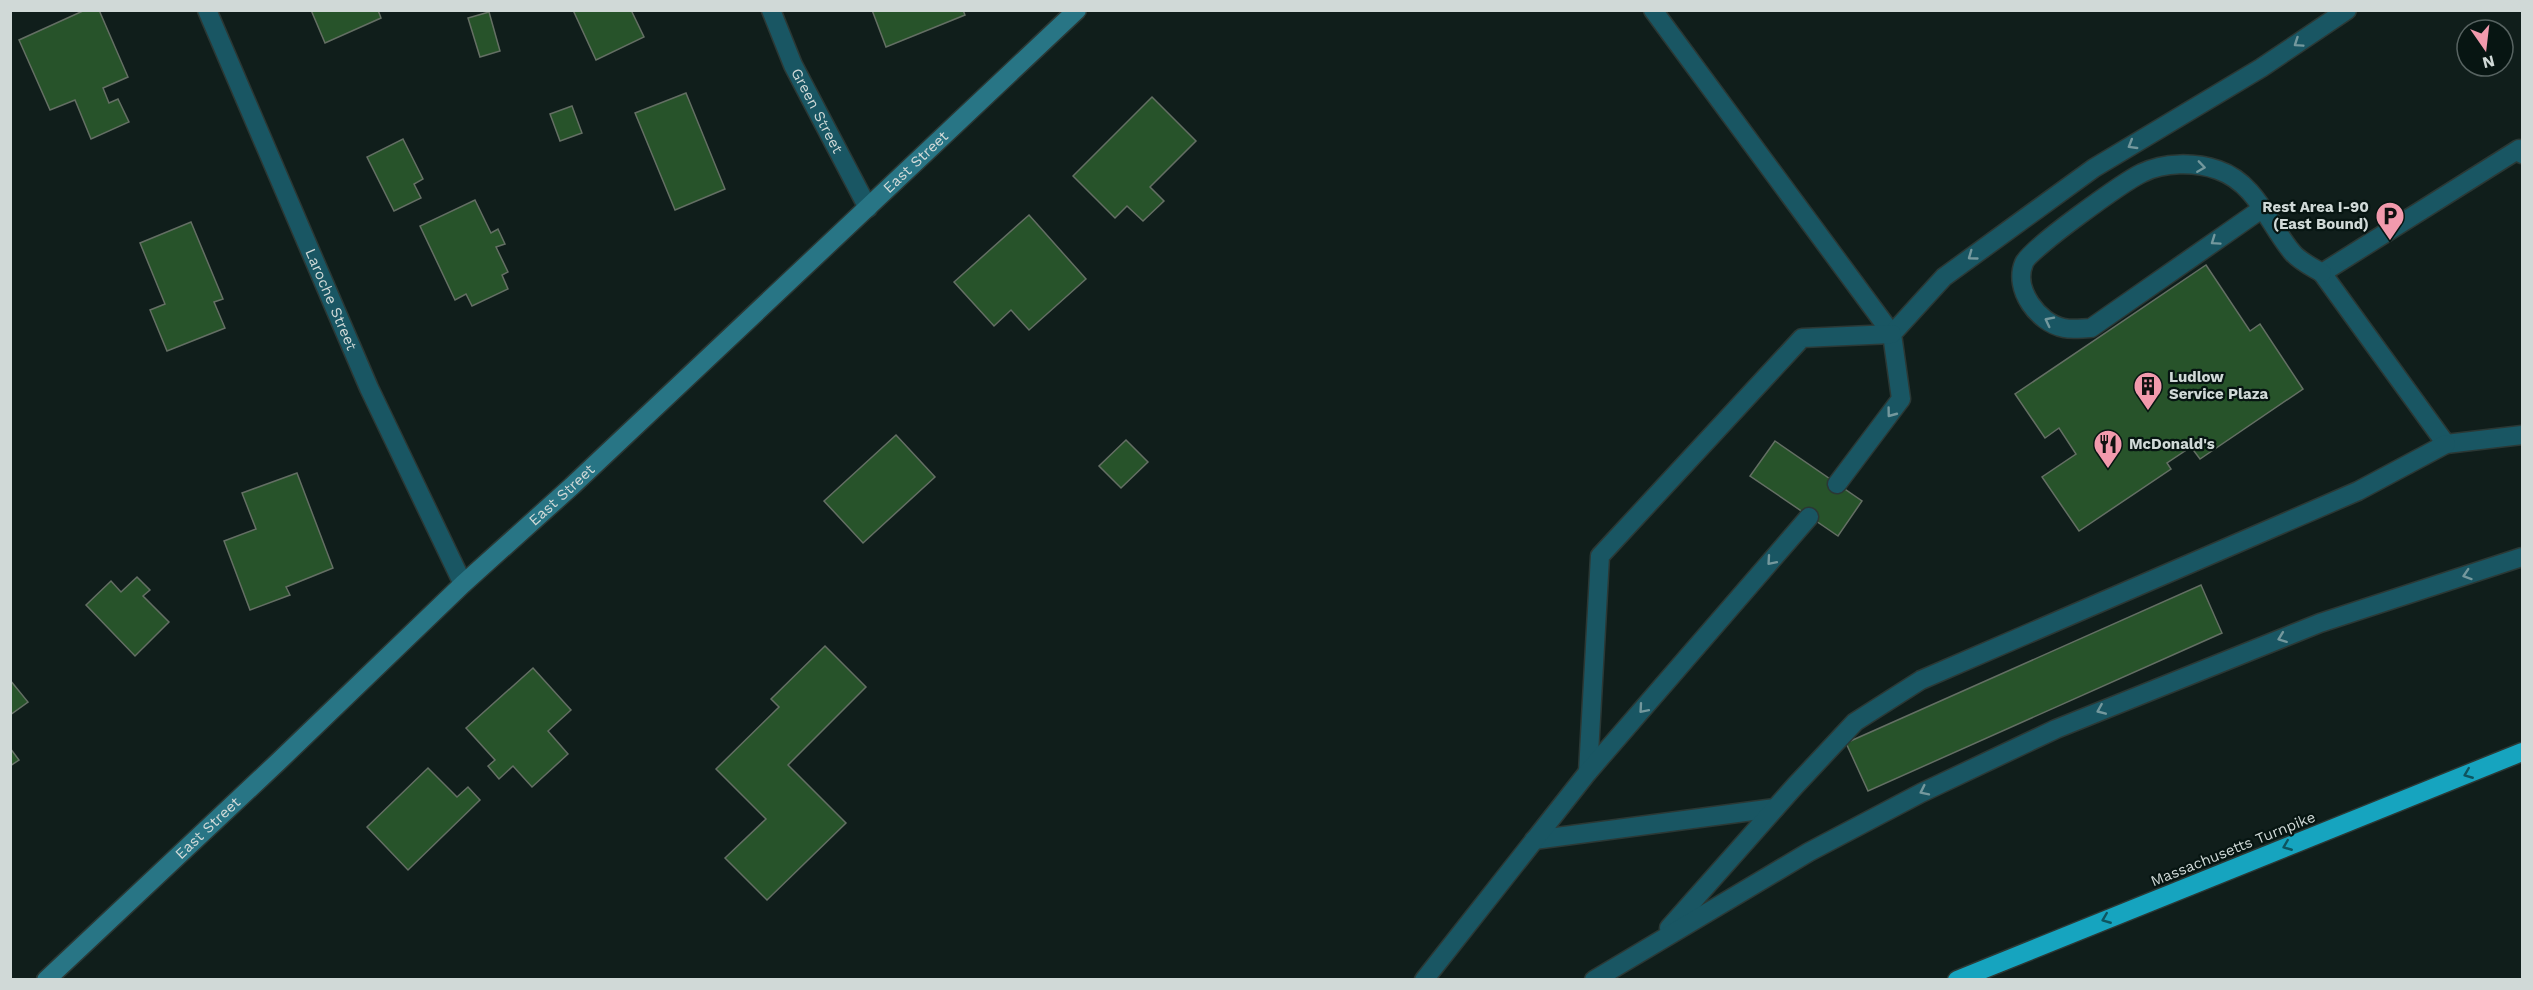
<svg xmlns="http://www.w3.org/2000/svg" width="2533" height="990" viewBox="0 0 2533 990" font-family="'Work Sans',sans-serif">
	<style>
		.building { fill: #27532a; stroke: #646f64; stroke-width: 1.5 }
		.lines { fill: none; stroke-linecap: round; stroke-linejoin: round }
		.lane-casing { stroke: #2b3835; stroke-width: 21 }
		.street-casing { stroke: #2b3835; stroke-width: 21 }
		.secondary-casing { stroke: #2b3835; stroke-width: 21 }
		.highway-casing { stroke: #2b3835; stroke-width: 21 }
		.lane { stroke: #195663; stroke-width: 18 }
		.street { stroke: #195663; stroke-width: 18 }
		.secondary { stroke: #287585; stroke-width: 18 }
		.highway { stroke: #16a4bf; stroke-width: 18 }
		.oneway { stroke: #74989d }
		.oneway2 { stroke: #0e5560 }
		.labels { text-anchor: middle; stroke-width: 4.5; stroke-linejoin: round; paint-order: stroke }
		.street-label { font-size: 15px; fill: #d0d9d7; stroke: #071512 }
		.poi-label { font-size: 15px; font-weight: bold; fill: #d0d9d7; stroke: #071512; text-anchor: start }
	</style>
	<rect width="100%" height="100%" fill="#101e1b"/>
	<g class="building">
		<polygon points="85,10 99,10 128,77 103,88 109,103 118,99 129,122 91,139 75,100 50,110 19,40"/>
		<polygon points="311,10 378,10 381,18 325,43"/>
		<polygon points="573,10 631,10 644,37 596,60"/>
		<polygon points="872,10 963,10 965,15 886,47"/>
		<polygon points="489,12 500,51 480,57 468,18"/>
		<polygon points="686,93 725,189 675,210 635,113"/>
		<polygon points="1152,97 1196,141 1150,187 1164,201 1143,221 1127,206 1115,218 1073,176"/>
		<polygon points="572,106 582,133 560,141 550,114"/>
		<polygon points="403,139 423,179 414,184 421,198 394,211 367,157"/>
		<polygon points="475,200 491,233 498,229 505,244 496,247 508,272 502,275 508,289 472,306 466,294 455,300 420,226"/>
		<polygon points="1029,215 1086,279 1029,330 1011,310 994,326 954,282"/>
		<polygon points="191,222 223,299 214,302 225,328 167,351 150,310 165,304 140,243"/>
		<polygon points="2206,265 2250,331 2260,324 2303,389 2200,459 2191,447 2167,463 2171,469 2079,531 2042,477 2076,454 2059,428 2045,438 2015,394"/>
		<polygon points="896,435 935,477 863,543 824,501"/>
		<polygon points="1126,440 1148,462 1121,488 1099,466"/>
		<polygon points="1775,441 1862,501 1838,536 1750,476"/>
		<polygon points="297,473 333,568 286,587 290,595 250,610 224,541 256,529 242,493"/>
		<polygon points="137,577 150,590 143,596 169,622 135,656 86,605 111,581 121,592"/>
		<polygon points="2201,585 2222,633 1868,791 1846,743"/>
		<polygon points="825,646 866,687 788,765 846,823 767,900 725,858 766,819 716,769 779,707 771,699"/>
		<polygon points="533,668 571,710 548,731 568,754 532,787 513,766 499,779 488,766 495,760 466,728"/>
		<polygon points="10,680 28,702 10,715"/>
		<polygon points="10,748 19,760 10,766"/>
		<polygon points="428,768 457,797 468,787 480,800 408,870 367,827"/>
	</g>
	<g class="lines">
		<g class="lane-casing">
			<g id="lane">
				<polyline points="1653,10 1892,334"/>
				<polyline points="2522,154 2519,149 2322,273 2446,444 2522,435"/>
				<path d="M2263 208 2091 328C2083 328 2073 330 2064 328 2038 323 2013 289 2024 263 2029 249 2125 181 2142 173 2164 162 2195 162 2218 170 2256 183 2268 223 2292 252 2299 261 2312 267 2322 273"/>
				<polyline points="1837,484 1901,399 1892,334 1944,277 2094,168 2261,68 2347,10"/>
				<polyline points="1588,772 1600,556 1802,338 1892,334"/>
				<polyline points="1534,840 1775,808"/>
				<polyline points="1669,928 1795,786 1855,722 1921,680 2358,491 2446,444"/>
				<polyline points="1424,980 1588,772 1809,517"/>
				<polyline points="1594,980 1809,852 1921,793 2056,729 2320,623 2522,557"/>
			</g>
		</g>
		<g class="street-casing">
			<g id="street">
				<path id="s1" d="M207 10 369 388 463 584"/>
				<path id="s2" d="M771 10 793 65 868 208"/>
			</g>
		</g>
		<g class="secondary-casing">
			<g id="secondary">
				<path id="s3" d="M46 980 278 762 463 584 572 486 1077 10"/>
			</g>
		</g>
		<g class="highway-casing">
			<polyline id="highway" points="1957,980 2522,752"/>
		</g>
		<use href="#lane" class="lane"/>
		<use href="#street" class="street"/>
		<use href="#secondary" class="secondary"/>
		<use href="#highway" class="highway"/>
	</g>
	<defs><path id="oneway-chevron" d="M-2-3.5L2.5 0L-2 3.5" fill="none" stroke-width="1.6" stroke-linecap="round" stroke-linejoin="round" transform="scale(1.5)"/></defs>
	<g class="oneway">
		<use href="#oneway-chevron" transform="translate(2298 43) rotate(146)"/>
		<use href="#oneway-chevron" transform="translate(2132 145) rotate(149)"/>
		<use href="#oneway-chevron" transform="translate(2201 167) rotate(8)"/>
		<use href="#oneway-chevron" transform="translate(2215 241) rotate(145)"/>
		<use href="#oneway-chevron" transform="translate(1972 256) rotate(144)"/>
		<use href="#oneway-chevron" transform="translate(2049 321) rotate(-153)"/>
		<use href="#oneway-chevron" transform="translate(1891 413) rotate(127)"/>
		<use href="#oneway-chevron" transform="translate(1771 561) rotate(131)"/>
		<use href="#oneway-chevron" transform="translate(2467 575) rotate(162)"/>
		<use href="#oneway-chevron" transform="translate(2282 638) rotate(159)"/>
		<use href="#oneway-chevron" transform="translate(1643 709) rotate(131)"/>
		<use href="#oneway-chevron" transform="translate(2101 710) rotate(157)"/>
		<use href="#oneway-chevron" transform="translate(1924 791) rotate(154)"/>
	</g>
	<g class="oneway2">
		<use href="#oneway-chevron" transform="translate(2468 774) rotate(158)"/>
		<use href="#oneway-chevron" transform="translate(2287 846) rotate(158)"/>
		<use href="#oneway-chevron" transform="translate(2106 919) rotate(158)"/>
	</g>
	<defs>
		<g id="parking-pin" transform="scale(1.5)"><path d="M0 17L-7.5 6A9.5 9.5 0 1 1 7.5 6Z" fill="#f29aad" stroke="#071512"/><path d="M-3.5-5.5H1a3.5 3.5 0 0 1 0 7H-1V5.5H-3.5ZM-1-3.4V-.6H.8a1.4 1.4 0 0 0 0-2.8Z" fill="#111"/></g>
		<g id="building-pin" transform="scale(1.5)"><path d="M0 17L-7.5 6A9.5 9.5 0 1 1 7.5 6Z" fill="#f29aad" stroke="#071512"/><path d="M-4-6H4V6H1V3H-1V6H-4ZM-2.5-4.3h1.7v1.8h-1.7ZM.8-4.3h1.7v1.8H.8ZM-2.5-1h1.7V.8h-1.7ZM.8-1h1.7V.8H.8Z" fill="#111"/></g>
		<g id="restaurant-pin" transform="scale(1.5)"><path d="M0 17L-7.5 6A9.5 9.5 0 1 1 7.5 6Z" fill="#f29aad" stroke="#071512"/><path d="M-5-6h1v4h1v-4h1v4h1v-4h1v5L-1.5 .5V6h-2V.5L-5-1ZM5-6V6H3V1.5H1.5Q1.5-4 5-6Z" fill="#111"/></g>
	</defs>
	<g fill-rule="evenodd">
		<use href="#parking-pin" x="2390" y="216"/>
		<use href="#building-pin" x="2148" y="386"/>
		<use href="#restaurant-pin" x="2108" y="444"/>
	</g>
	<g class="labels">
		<g class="street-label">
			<text dy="5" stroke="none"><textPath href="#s2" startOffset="111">Green Street</textPath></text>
			<text dy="5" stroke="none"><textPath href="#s3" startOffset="1194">East Street</textPath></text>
			<text dy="5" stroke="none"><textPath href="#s1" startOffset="315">Laroche Street</textPath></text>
			<text dy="5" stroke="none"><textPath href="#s3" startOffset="708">East Street</textPath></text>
			<text dy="5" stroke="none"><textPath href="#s3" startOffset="222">East Street</textPath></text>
			<text transform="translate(2233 849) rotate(-22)" y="5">Massachusetts Turnpike</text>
		</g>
		<g class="poi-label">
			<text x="2369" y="212" text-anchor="end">Rest Area I-90<tspan x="2369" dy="17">(East Bound)</tspan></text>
			<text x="2169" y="382">Ludlow<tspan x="2169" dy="17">Service Plaza</tspan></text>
			<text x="2129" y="449">McDonald's</text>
		</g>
	</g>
	<rect width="2533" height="990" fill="none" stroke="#d0d9d7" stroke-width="24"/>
	<g transform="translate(2485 48) rotate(166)"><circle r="28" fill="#071512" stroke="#576361" stroke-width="1.5"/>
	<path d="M0-4.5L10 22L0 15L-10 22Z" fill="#f29aad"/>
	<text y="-9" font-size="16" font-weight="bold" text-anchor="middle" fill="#d0d9d7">N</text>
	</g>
</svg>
